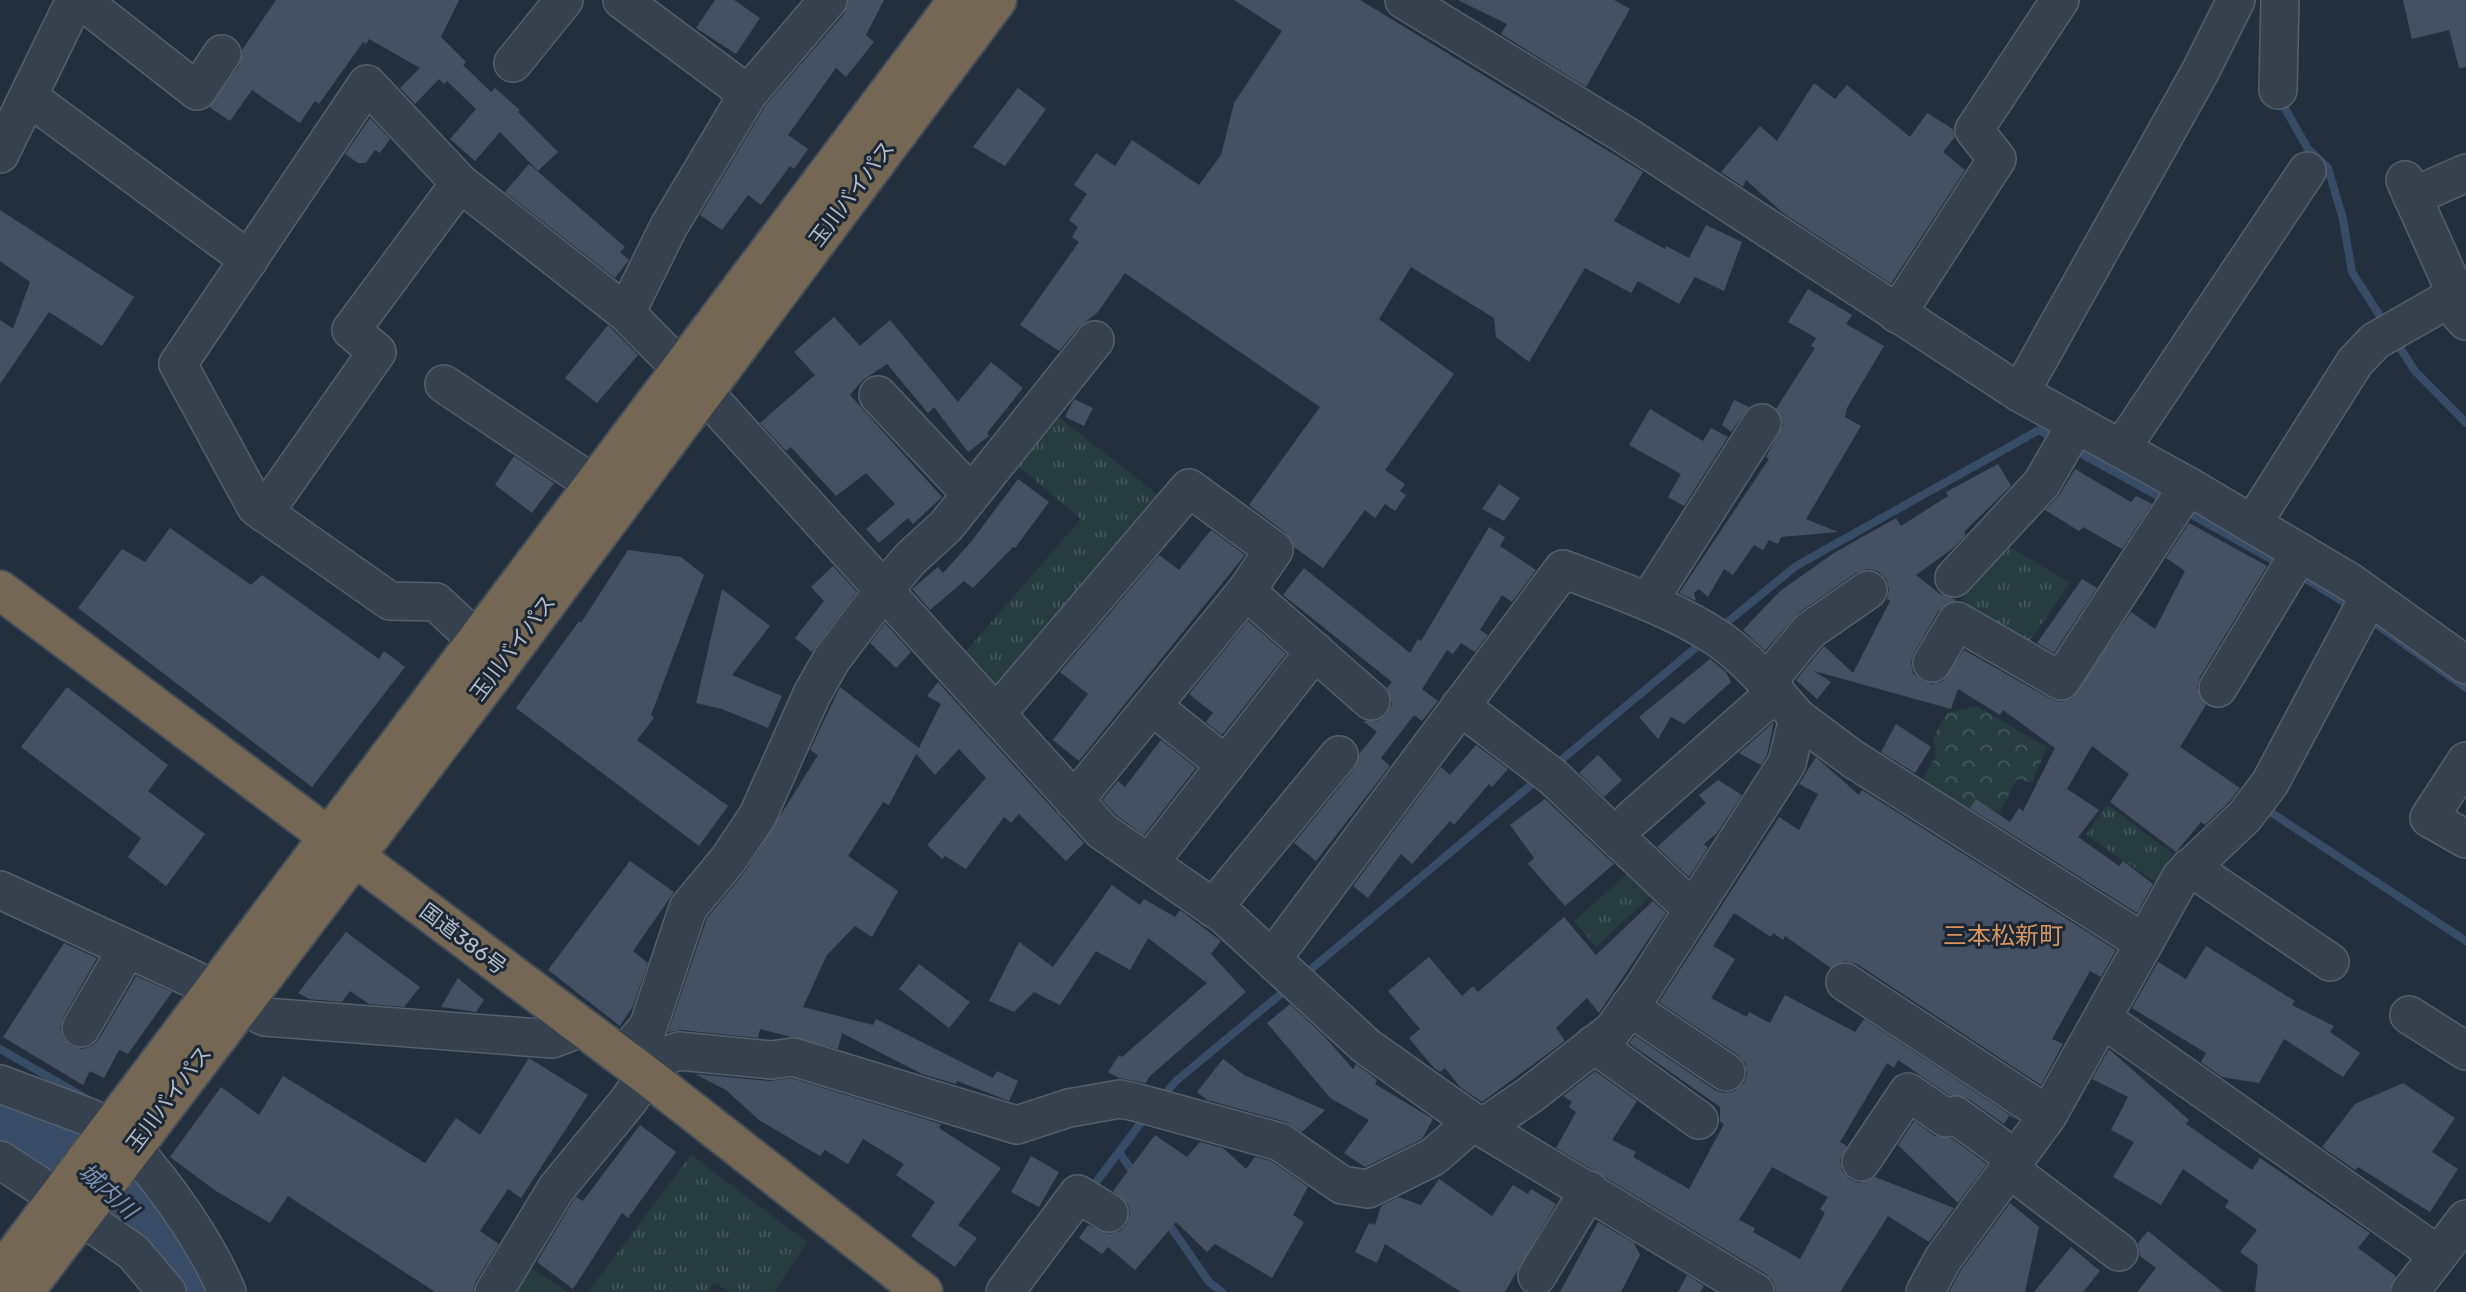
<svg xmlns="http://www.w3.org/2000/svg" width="2466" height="1292" viewBox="0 0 2466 1292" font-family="Rubik,'Noto Sans JP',sans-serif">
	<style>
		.grass { fill: url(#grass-tufts) }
		.park { fill: url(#park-crowns) }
		.garden { fill: #263c3f }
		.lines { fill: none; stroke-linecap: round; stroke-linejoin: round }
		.stream { stroke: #394c67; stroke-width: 8 }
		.river { stroke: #394c67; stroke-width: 46 }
		.building { fill: #455162; fill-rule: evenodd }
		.minor-casing { stroke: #565f6c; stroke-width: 40 }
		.highway-casing { stroke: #434c59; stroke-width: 42 }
		.minor { stroke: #38414e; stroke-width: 37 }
		.highway { stroke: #746855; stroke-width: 38 }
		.labels { text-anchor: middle; stroke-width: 6; stroke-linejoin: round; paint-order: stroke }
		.street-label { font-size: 21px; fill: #b4bcc9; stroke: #1d2633 }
		.water-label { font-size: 23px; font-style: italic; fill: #7c92b1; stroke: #1d2633 }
		.quarter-label { font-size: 24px; fill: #d59563; stroke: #1d2633 }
	</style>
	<defs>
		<pattern id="grass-tufts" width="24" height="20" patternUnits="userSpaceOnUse" patternTransform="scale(1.75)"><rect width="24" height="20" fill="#263c3f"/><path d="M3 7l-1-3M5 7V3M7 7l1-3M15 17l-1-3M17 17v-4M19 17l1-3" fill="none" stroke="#435659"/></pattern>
		<pattern id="park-crowns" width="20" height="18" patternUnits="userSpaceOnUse" patternTransform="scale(1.75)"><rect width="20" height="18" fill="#263c3f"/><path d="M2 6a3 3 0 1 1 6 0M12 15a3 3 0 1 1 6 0" fill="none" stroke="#435659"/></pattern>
	</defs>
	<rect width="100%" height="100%" fill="#242f3e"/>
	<g class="grass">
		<polygon points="1052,412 1167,502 997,701 960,658 1081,519 1016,464"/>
		<polygon points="1998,540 2070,583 2025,648 1957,609"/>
		<polygon points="2107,804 2181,860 2164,888 2086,835"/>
		<polygon points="1637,865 1659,888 1596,947 1574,921"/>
		<polygon points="691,1155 807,1242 774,1292 731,1292 714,1283 707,1292 588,1292"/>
	</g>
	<polygon class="park" points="1977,706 2047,747 2032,783 2017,779 1987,838 1914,794 1936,756 1933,738 1947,713"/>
	<polygon class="garden" points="528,1266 568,1292 511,1292"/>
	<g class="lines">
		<g class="stream">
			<polyline points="2283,105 2308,149 2328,168 2343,219 2352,272 2385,324"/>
			<polyline points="2395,340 2415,371 2466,423"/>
			<polyline points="2071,448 2167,501"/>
			<polyline points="2185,511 2280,564"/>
			<polyline points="2298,574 2352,607"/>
			<polyline points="2369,619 2466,688"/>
			<polyline points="1720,628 1796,566 2039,430 2057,440"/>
			<polyline points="1554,766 1705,640"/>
			<polyline points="2269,811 2466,941"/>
			<polyline points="1304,975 1538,779"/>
			<polyline points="0,1049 87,1099"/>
			<polyline points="1161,1099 1176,1081 1288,988"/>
			<polyline points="1119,1152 1135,1175"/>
			<polyline points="1097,1181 1146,1116"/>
			<polyline points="1166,1220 1209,1282 1222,1292"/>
		</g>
		<path class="river" d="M0 1115C76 1148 152 1221 193 1292"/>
	</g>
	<g class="building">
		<polygon points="276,0 459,0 441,37 466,62 463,65 491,92 495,88 520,110 518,112 558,152 538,171 500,132 475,161 450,139 476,109 447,81 444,84 439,79 415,104 400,88 420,68 369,39 366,44 363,42 319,104 315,101 300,123 252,90 230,121 209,107 239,66 242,50"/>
		<polygon points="715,0 734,0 760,18 736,54 696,28"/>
		<polygon points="848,0 884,0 866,35 874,42 846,77 836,68 788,135 808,149 794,169 790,166 761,205 748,195 722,230 700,215 765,106 844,14"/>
		<polygon points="1234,0 1360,0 1643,172 1614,221 1665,249 1666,246 1689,258 1706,225 1742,242 1724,291 1695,277 1679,304 1638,281 1631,293 1585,268 1529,362 1496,337 1494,318 1411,267 1379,319 1454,374 1385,470 1405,484 1400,491 1406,495 1395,511 1385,504 1375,518 1365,510 1323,568 1294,547 1286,533 1249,505 1320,407 1125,273 1098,312 1079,327 1059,351 1020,325 1079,242 1072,237 1078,227 1069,220 1087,194 1074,185 1096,153 1115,166 1132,140 1199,185 1221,155 1234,103 1282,31"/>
		<polygon points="1458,0 1614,0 1630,9 1586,87 1501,34 1507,24"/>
		<polygon points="2403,0 2466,0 2466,67 2459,68 2449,30 2412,39"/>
		<polygon points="1814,83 1835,99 1847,85 1910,137 1927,113 1953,129 1955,137 1943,152 1965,170 1891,284 1783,213 1746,180 1743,187 1721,172 1760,126 1777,141"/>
		<polygon points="1018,88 1046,109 1005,166 973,147"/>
		<polygon points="370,118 390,139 380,153 375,150 366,163 358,163 345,154"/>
		<polygon points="529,164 625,247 620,252 629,260 615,278 505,192"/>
		<polygon points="0,210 134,297 102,346 49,312 0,384 0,320 13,329 30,282 0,261"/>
		<polygon points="1808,289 1852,315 1846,324 1884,346 1847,408 1845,417 1861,426 1806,519 1838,532 1781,537 1778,544 1769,540 1763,550 1754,545 1733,575 1724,569 1708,597 1699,589 1694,593 1696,601 1679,593 1769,459 1766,457 1783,425 1776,409 1815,348 1811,346 1816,338 1788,322"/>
		<polygon points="834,317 860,346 890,320 958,402 991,362 1023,388 987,433 989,436 968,452 934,407 928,413 887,364 863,380 850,395 942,497 913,524 908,518 879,543 866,529 895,504 866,473 836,496 791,447 786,451 760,423 815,375 794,352"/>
		<polygon points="608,325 638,355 597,403 565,378"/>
		<polygon points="1074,399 1093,408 1084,426 1065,417"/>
		<polygon points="1734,400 1749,407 1731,432 1722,425"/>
		<polygon points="1650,409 1703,441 1711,428 1728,437 1684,506 1668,497 1681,474 1629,445"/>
		<polygon points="514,456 554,483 532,513 495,485"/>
		<polygon points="1998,464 2011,486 1964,532 1966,535 1952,549 1916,575 1940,594 1956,600 1939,610 1914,653 1911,662 1913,673 1922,681 1932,684 1943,681 1964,650 2051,699 2061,702 2071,699 2131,612 2155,629 2185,571 2166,558 2189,523 2267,566 2200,677 2197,688 2206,705 2180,747 2240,788 2229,802 2205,825 2201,822 2176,852 2110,802 2129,774 2092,746 2067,789 2099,810 2078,837 2119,866 2123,861 2153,884 2137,913 1970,808 1976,799 2010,822 2019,808 2023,811 2055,748 2003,710 2000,715 1958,689 1951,709 1814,671 1831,682 1817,699 1796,680 1824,646 1853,673 1890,601 1887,599 1889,589 1886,579 1878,571 1867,569 1856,573 1797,614 1765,651 1743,630 1780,591 1834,553 1896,518 1901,526 1948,496 1946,492"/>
		<polygon points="2075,469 2131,502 2136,496 2152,504 2122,549 2083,527 2079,531 2045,510 2060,494"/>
		<polygon points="1018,479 1049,502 1015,548 1013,547 973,588 964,581 930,610 912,589 938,567 943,573 971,542"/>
		<polygon points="1499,484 1520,498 1504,521 1482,509"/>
		<polygon points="1489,527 1505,537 1500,546 1536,570 1512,602 1502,595 1480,630 1488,635 1475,652 1461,643 1453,654 1447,650 1422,689 1438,701 1422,721 1414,715 1381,758 1390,766 1316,861 1294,843 1355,768 1359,754 1377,732 1363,721 1377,721 1387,714 1392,704 1387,688 1392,682 1283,595 1304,568 1410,653 1418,639 1421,641"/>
		<polygon points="170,528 251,585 262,575 379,659 384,651 405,667 312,787 78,608 122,549 145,562"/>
		<polygon points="1211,530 1245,555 1079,761 1053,740 1088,694 1060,672 1159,555 1179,570"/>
		<polygon points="628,550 681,557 704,575 651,715 654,718 637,740 728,806 699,846 516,708 579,621 581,623"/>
		<polygon points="833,566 857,592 812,652 795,638 824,601 811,587"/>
		<polygon points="2082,579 2097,588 2054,653 2037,643"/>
		<polygon points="722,589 770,626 732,675 782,696 768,728 722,709 696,703"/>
		<polygon points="1248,621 1286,654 1222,735 1206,722 1213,713 1189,694"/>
		<polygon points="885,623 911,652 896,668 870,643"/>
		<polygon points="1710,659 1726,672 1731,682 1684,724 1671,717 1658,739 1639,717"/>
		<polygon points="938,682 1084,843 1066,861 1019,814 1011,823 1004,817 966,869 945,856 942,859 927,845 986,778 959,749 935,775 916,754 889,805 883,802 848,856 898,891 872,937 855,926 827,955 803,1007 873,1025 876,1019 993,1078 997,1071 1018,1081 1009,1101 957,1081 956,1084 922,1074 842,1033 838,1049 760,1029 758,1038 681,1030 668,1032 707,918 745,872 818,755 810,750 840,687 919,748 941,704 927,696"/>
		<polygon points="67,687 168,765 148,791 205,834 166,886 128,857 141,838 21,747"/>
		<polygon points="1774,722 1767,755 1761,765 1739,753"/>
		<polygon points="1896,724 1931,747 1915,773 1881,752"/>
		<polygon points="1161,740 1196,768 1144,835 1116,815 1102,800 1118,781 1125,787"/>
		<polygon points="1476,745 1508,769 1492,787 1489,784 1454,825 1450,821 1412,864 1401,854 1368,898 1353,886 1441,767 1450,775"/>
		<polygon points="1598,755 1622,780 1604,797 1579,773"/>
		<path d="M1816 757 1859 795 1862 790 2116 950 2101 977 2090 971 2052 1039 2063 1044 2041 1085 1857 964 1845 961 1831 968 1785 936 1783 940 1773 933 1771 937 1734 913 1713 946 1735 959 1711 998 1747 1017 1749 1012 1770 1023 1785 995 1855 1032 1864 1019 2018 1120 2009 1116 2004 1124 1967 1098 1949 1095 1898 1060 1894 1068 1887 1063 1840 1142 1847 1146 1840 1160 1842 1171 1849 1179 1859 1183 1875 1177 1954 1208 1929 1242 1888 1216 1840 1292H1776L1773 1281 1766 1274 1556 1148 1576 1112 1569 1107 1572 1102 1563 1096 1595 1071 1637 1101 1612 1140 1636 1152 1633 1157 1689 1189 1724 1124 1720 1121V1107L1629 1043 1635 1036 1715 1090 1724 1093 1735 1091 1744 1083 1747 1074 1745 1063 1738 1055 1659 1002 1779 817 1799 830 1818 794 1799 784ZM1772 1167 1828 1197 1820 1209 1825 1213 1800 1259 1753 1232 1755 1228 1739 1220Z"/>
		<polygon points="1718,780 1742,795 1717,833 1704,844 1708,848 1689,877 1657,847 1706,803 1699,795"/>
		<polygon points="1545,799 1614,864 1565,906 1528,864 1534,858 1510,825"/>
		<polygon points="630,861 674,892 633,951 648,963 633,1006 620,1026 548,970"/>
		<polygon points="1112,885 1140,905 1144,899 1175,917 1180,910 1221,941 1211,954 1246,992 1149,1077 1146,1083 1119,1078 1108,1072 1119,1055 1122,1057 1207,983 1148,938 1130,970 1096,951 1060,1005 1034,992 1014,1012 989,1001 1019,942 1053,967"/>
		<polygon points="1653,901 1666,913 1599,1013 1587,998 1556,1028 1565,1041 1482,1102 1460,1087 1445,1068 1440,1072 1434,1068 1409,1038 1420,1029 1388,991 1429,957 1462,996 1473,986 1478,992 1564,917 1596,955"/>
		<polygon points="346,932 420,987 404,1007 369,1004 350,991 342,1002 309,999 298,993"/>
		<polygon points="64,943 97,958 63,1018 60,1027 63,1038 71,1046 82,1049 92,1046 99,1039 136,976 172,992 128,1054 119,1050 104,1078 90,1071 83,1085 3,1037"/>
		<polygon points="2206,946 2295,1001 2292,1005 2334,1026 2330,1032 2360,1053 2343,1077 2284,1039 2259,1083 2222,1077 2201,1062 2206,1053 2132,1008 2158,962 2186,979"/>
		<polygon points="919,964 970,1002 949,1028 899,989"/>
		<polygon points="458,978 484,1000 476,1012 441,1007"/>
		<polygon points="1290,1004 1325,1037 1353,1069 1356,1064 1377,1080 1375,1084 1433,1119 1422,1139 1365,1167 1344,1153 1369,1120 1330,1098 1267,1023"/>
		<polygon points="2109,1049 2189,1120 2186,1124 2252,1170 2260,1158 2370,1233 2358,1248 2396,1276 2389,1292 2255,1292 2258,1265 2240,1252 2257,1230 2225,1207 2229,1201 2183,1169 2161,1205 2113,1177 2134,1142 2111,1130 2128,1097 2092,1079"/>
		<polygon points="529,1058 588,1095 521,1198 508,1189 480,1231 499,1244 476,1281 473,1292 435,1292 288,1196 270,1223 216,1191 170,1157 221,1087 259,1115 283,1076 425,1163 456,1118 480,1135"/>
		<polygon points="1223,1059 1244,1075 1325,1110 1302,1132 1286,1122 1207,1100 1197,1092"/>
		<polygon points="695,1074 770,1081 791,1078 941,1124 939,1128 1001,1168 958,1225 977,1238 955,1267 911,1236 935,1202 896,1175 904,1164 863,1139 848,1164 825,1150 820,1156 759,1120 726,1090"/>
		<polygon points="2403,1083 2455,1118 2432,1152 2458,1169 2430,1212 2358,1167 2355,1170 2322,1147 2355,1104"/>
		<polygon points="1914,1121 1935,1136 1951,1138 1987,1164 1958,1203 1898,1145"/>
		<polygon points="640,1125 676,1152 628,1218 622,1213 573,1289 537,1262 573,1201 576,1197 583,1201"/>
		<polygon points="1155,1135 1187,1157 1200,1142 1223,1148 1246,1169 1255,1157 1271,1161 1308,1187 1293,1215 1304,1222 1272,1278 1215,1244 1207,1252 1176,1222 1135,1270 1108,1247 1102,1254 1079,1238 1088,1225 1109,1234 1120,1231 1126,1225 1130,1214 1128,1204 1113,1191"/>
		<polygon points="1031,1156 1059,1172 1039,1207 1011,1192"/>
		<polygon points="1439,1179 1492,1216 1513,1185 1528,1194 1531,1189 1556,1204 1505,1292 1461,1292 1385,1244 1377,1263 1355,1252 1369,1223 1375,1225 1381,1206 1398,1197 1421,1205"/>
		<polygon points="2010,1203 2039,1227 2025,1292 1949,1292 1961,1270"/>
		<polygon points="1598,1222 1634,1243 1640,1255 1621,1292 1560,1292"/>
		<polygon points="2148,1231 2223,1292 2137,1292 2156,1268 2140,1256 2138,1243"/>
		<polygon points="2071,1247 2100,1271 2083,1292 2034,1292"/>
		<polygon points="1687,1275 1704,1286 1700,1292 1678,1292"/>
	</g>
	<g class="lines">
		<g class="minor-casing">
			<g id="minor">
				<polyline points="81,0 197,91 222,54"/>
				<polyline points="622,0 748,94"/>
				<polyline points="828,0 748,94 669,226 626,313 704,392 1102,831 1224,915 1366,1046 1473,1122 1755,1292"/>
				<polyline points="1404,0 1625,135 2020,393 2188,486 2350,582 2466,665"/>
				<polyline points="513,63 564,0"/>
				<polyline points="2278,90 2280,0"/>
				<polyline points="30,98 249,260"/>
				<polyline points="0,154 75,0"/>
				<polyline points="2405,180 2456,294 2459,313 2466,321"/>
				<polyline points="2412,197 2466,173"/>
				<polyline points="1897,314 1997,159 1974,130 2060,0"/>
				<polyline points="1095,340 946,526 910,559 884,590 832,659 812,694 758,815 728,860 688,908 648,1027 635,1042 627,1061 656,1059 679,1051 772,1060 793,1057 1017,1125 1069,1108 1120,1099 1135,1102 1280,1142 1342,1185 1368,1189 1433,1157 1473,1122"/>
				<polyline points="444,384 592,483"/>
				<polyline points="2020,393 2200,72 2236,0"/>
				<polyline points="878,395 971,494"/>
				<polyline points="2121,449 2307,171"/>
				<polyline points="264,513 377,352 351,330 460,183"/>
				<polyline points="2253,523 2355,362 2375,341 2466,289"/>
				<polyline points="1954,578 2042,483 2076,424"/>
				<polyline points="1246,591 1371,701"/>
				<polyline points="1648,602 1762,423"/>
				<polyline points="499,661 436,602 390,601 256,507 178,364 367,84 460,183 626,313"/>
				<polyline points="1932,663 1957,621 2061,681 2188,486"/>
				<polyline points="1767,682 1809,631 1868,590"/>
				<polyline points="2218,688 2300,552"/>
				<polyline points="1152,706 1226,765"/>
				<polyline points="1460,706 1553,777 1691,908"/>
				<polyline points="997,713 1189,488 1274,550 1246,591 1074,801"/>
				<polyline points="1798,718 1853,759 2143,942"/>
				<polyline points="2466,761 2429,818 2466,839"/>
				<polyline points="1632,819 1776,692"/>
				<polyline points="1149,863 1315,651"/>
				<polyline points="2190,867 2330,962"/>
				<polyline points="0,890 193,979 265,1017 552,1039 568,1033 577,1024"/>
				<polyline points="1213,908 1339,755"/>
				<path d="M1272 959 1563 569C1613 588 1675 609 1719 639 1749 660 1774 691 1798 718L1787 763 1641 991 1613 1030 1530 1095 1483 1127"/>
				<polyline points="1845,982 2048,1115"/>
				<polyline points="1629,1007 1726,1072"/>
				<polyline points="2409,1015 2466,1051"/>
				<polyline points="2103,1019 2437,1254"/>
				<polyline points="81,1028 127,949"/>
				<polyline points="1594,1044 1699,1120"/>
				<polyline points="0,1084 91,1118 109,1130"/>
				<path d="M133 1149C168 1188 207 1244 227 1292"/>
				<polyline points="0,1160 57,1197"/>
				<polyline points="1861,1162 1908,1092 1946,1118 1955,1115 2016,1159"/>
				<polyline points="2009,1169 2119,1252"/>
				<polyline points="81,1216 133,1252 167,1292"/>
				<polyline points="1537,1276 1589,1190"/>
				<polyline points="494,1292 556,1189 629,1100 656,1059"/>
				<polyline points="1005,1292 1078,1194 1109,1213"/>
				<polyline points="1925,1292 1943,1259 2048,1115 2181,877 2245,816 2270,783 2369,597"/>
				<polyline points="2410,1292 2466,1219"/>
			</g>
		</g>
		<g class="highway-casing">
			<g id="highway">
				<polyline points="0,590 646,1075 923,1292"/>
				<polyline points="0,1274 958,0"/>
				<polyline points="24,1292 502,663 997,0"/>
			</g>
		</g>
		<use href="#minor" class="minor"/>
		<use href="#highway" class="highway"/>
	</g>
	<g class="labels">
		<g class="street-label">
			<text transform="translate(852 194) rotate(-53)" y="7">玉川バイパス</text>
			<text transform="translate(513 648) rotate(-53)" y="7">玉川バイパス</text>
			<text transform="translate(463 939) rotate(37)" y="7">国道386号</text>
			<text transform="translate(169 1099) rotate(-53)" y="7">玉川バイパス</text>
		</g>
		<g class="water-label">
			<text transform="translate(108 1191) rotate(42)" y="8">城内川</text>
		</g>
		<g class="quarter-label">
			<text x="2003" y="944">三本松新町</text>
		</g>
	</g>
</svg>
